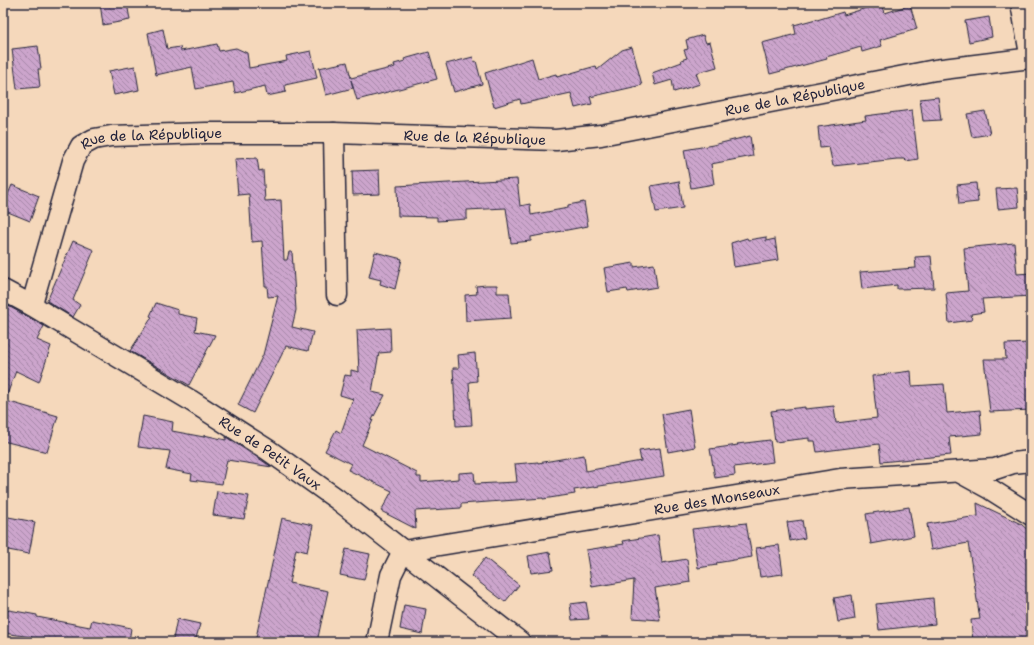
<svg xmlns="http://www.w3.org/2000/svg" width="1034" height="645" viewBox="0 0 1034 645" font-family="'Shantell Sans',sans-serif">
	<style>
		.building { fill: url(#building-back-hatch); stroke: #22223b }
		.lines { fill: none; stroke-linecap: round; stroke-linejoin: round }
		.minor-casing { stroke: #22223b; stroke-width: 23 }
		.secondary-casing { stroke: #22223b; stroke-width: 25 }
		.minor { stroke: #f5d8bb; stroke-width: 20 }
		.secondary { stroke: #f5d8bb; stroke-width: 22 }
		.labels { text-anchor: middle; stroke-width: 3; stroke-linejoin: round; paint-order: stroke }
		.street-label { font-size: 14px; fill: #22223b; stroke: #f5d8bb }
	</style>
	<defs>
		<pattern id="building-back-hatch" width="6" height="6" patternUnits="userSpaceOnUse"><rect width="6" height="6" fill="#cca5cc"/><path d="M-1 5l2 2M0 0l6 6M5-1l2 2" fill="none" stroke="#a586a7"/></pattern>
	</defs>
	<rect width="100%" height="100%" fill="#f5d8bb"/>
	<filter id="ink" filterUnits="userSpaceOnUse"><feTurbulence type="fractalNoise" baseFrequency=".025" numOctaves="2"/><feDisplacementMap in="SourceGraphic" scale="8" xChannelSelector="R" yChannelSelector="G"/><feConvolveMatrix kernelMatrix="1 2 1 2 8 2 1 2 1" color-interpolation-filters="sRGB"/></filter>
	<g filter="url(#ink)">
		<g class="building">
			<polygon points="100,3 127,3 130,20 103,25"/>
			<polygon points="882,3 885,13 910,5 917,29 880,40 882,46 862,52 861,47 826,57 827,59 770,74 762,43 796,34 794,25 816,19 817,20 843,12 844,15"/>
			<polygon points="989,17 992,37 969,42 965,21"/>
			<polygon points="163,29 167,49 180,47 181,51 217,44 219,51 236,48 247,53 249,68 287,61 286,56 311,51 317,78 285,85 286,92 267,96 265,86 235,93 233,82 196,89 192,67 156,75 148,33"/>
			<polygon points="703,35 706,43 710,42 717,67 696,73 700,84 674,92 672,80 655,85 652,73 682,62 681,60 687,58 684,50 688,49 686,40"/>
			<polygon points="38,46 41,69 38,69 40,87 17,89 12,49"/>
			<polygon points="632,47 642,85 590,97 592,104 575,108 571,93 521,104 520,99 494,107 485,73 532,58 538,79 556,74 557,77 596,66 597,70 622,50"/>
			<polygon points="429,52 437,79 357,100 351,80 353,88 326,95 319,68 347,62 351,78 395,67 394,64 405,61 404,59"/>
			<polygon points="473,57 474,62 476,61 482,84 454,92 446,64"/>
			<polygon points="135,66 139,90 114,95 109,71"/>
			<polygon points="938,97 941,120 923,121 920,99"/>
			<polygon points="912,110 918,159 906,161 904,159 897,159 833,166 829,147 820,148 818,127 866,120 865,116"/>
			<polygon points="985,111 990,134 972,137 967,114"/>
			<polygon points="750,136 753,156 711,164 714,184 691,188 684,150 713,145"/>
			<polygon points="257,158 259,171 263,170 265,201 281,200 284,260 287,260 289,252 292,252 296,310 292,327 313,332 308,351 286,346 253,413 238,405 263,355 278,296 268,297 267,286 265,286 262,241 252,242 249,194 238,195 235,159"/>
			<polygon points="379,170 380,194 353,195 352,171"/>
			<polygon points="517,179 520,206 530,204 531,215 568,208 568,205 584,202 588,226 531,237 531,241 511,243 506,208 467,210 467,219 437,221 437,217 398,216 397,186"/>
			<polygon points="679,181 683,208 656,212 651,186"/>
			<polygon points="976,183 978,202 959,204 957,185"/>
			<polygon points="12,185 39,196 30,221 3,210 3,206"/>
			<polygon points="1017,188 1019,207 998,209 996,189"/>
			<polygon points="766,237 766,241 775,239 778,260 734,267 731,243 747,238 748,240"/>
			<polygon points="73,241 94,250 73,300 80,305 73,317 47,301"/>
			<polygon points="1014,243 1017,274 1031,273 1031,296 982,299 984,312 971,314 972,320 949,323 946,293 968,291 964,248"/>
			<polygon points="375,252 402,259 395,289 380,284 381,280 369,277"/>
			<polygon points="931,256 934,288 897,289 897,285 862,289 860,272 916,268 915,257"/>
			<polygon points="634,263 634,267 654,264 657,287 628,292 627,289 608,292 604,268"/>
			<polygon points="486,285 497,285 497,293 509,293 511,318 466,321 465,295 477,294 476,286"/>
			<polygon points="3,303 44,326 37,340 51,346 39,382 16,371 5,400 3,399"/>
			<polygon points="156,303 178,310 178,314 197,318 195,331 215,335 189,385 130,351 152,317 150,316"/>
			<polygon points="390,328 391,352 379,353 372,392 385,395 372,420 373,420 362,445 417,473 417,477 421,477 421,482 459,479 459,473 474,472 475,484 517,482 515,464 538,462 538,463 584,455 586,471 641,461 639,451 660,448 664,476 574,490 575,494 543,499 543,498 461,504 461,508 415,511 416,529 381,511 392,491 348,470 351,464 325,451 336,430 341,433 353,399 340,395 345,375 351,376 351,370 359,372 357,330"/>
			<polygon points="1031,343 1031,410 990,412 984,359 1006,359 1005,344"/>
			<polygon points="475,353 477,381 469,382 472,425 456,426 453,368 459,368 458,355"/>
			<polygon points="911,371 912,386 944,384 947,413 980,410 982,434 949,437 951,455 881,462 879,444 817,452 815,441 809,441 809,438 775,442 771,411 805,407 805,409 834,406 836,423 877,418 872,376"/>
			<polygon points="3,400 58,416 47,452 3,441"/>
			<polygon points="689,409 695,447 668,452 662,414"/>
			<polygon points="143,416 173,422 172,431 204,437 204,435 226,440 226,437 272,467 227,460 222,484 191,480 192,474 166,469 170,451 138,447"/>
			<polygon points="770,440 773,462 734,467 735,475 715,478 710,449 738,445 737,444"/>
			<polygon points="217,491 249,496 244,519 213,515"/>
			<polygon points="977,503 1021,524 1031,533 1031,642 973,642 971,620 980,619 968,543 931,550 927,524 978,516"/>
			<polygon points="909,507 914,536 871,544 866,514"/>
			<polygon points="3,516 35,522 29,554 3,549"/>
			<polygon points="282,518 313,525 307,552 296,549 289,583 328,591 317,642 255,642"/>
			<polygon points="802,520 805,538 790,541 787,522"/>
			<polygon points="746,523 752,557 716,563 717,565 698,568 692,529"/>
			<polygon points="658,535 662,563 687,559 690,582 655,588 660,620 632,618 634,580 592,587 586,550 624,544 623,541"/>
			<polygon points="779,545 783,574 760,577 756,548"/>
			<polygon points="346,549 370,554 364,580 340,575"/>
			<polygon points="550,552 553,570 531,573 528,556"/>
			<polygon points="485,558 519,585 505,602 471,576"/>
			<polygon points="852,595 855,619 838,622 834,598"/>
			<polygon points="933,598 935,624 879,630 876,604"/>
			<polygon points="586,602 589,619 572,620 570,604"/>
			<polygon points="404,605 426,609 422,634 400,629"/>
			<polygon points="3,610 8,611 9,610 37,615 37,617 90,627 92,620 131,628 129,642 44,642 32,640 32,637 3,633"/>
			<polygon points="177,619 200,624 195,642 175,642 176,640 173,639"/>
		</g>
		<g class="lines">
			<g class="minor-casing">
				<g id="minor">
					<polyline points="334,133 337,295"/>
					<path id="s1" d="M3 290 31 305 190 400 268 450 337 499 520 642"/>
					<path id="s2" d="M31 305 34 297 73 161 81 146 94 139 111 136 206 133H334L556 140 601 135 935 70 1031 58"/>
					<polyline points="959,472 990,489 1031,515"/>
					<path id="s3" d="M403 551 840 479 995 469 1013 463 1031 461"/>
					<polyline points="377,642 391,575 403,551"/>
				</g>
			</g>
			<g class="secondary-casing">
				<polyline id="secondary" points="1022,3 1031,54"/>
			</g>
			<use href="#minor" class="minor"/>
			<use href="#secondary" class="secondary"/>
		</g>
	</g>
	<g class="labels">
		<g class="street-label">
			<text dy="5" stroke="none"><textPath href="#s2" startOffset="887">Rue de la République</textPath></text>
			<text dy="5" stroke="none"><textPath href="#s2" startOffset="563">Rue de la République</textPath></text>
			<text dy="5" stroke="none"><textPath href="#s2" startOffset="239">Rue de la République</textPath></text>
			<text dy="5" stroke="none"><textPath href="#s1" startOffset="313">Rue de Petit Vaux</textPath></text>
			<text dy="5" stroke="none"><textPath href="#s3" startOffset="318">Rue des Monseaux</textPath></text>
		</g>
	</g>
	<rect width="1034" height="645" fill="none" stroke="#f5d8bb" stroke-width="16"/>
	<rect x="8" y="8" width="1018" height="629" fill="none" stroke="#22223b" stroke-width="1.5" filter="url(#ink)"/>
</svg>
